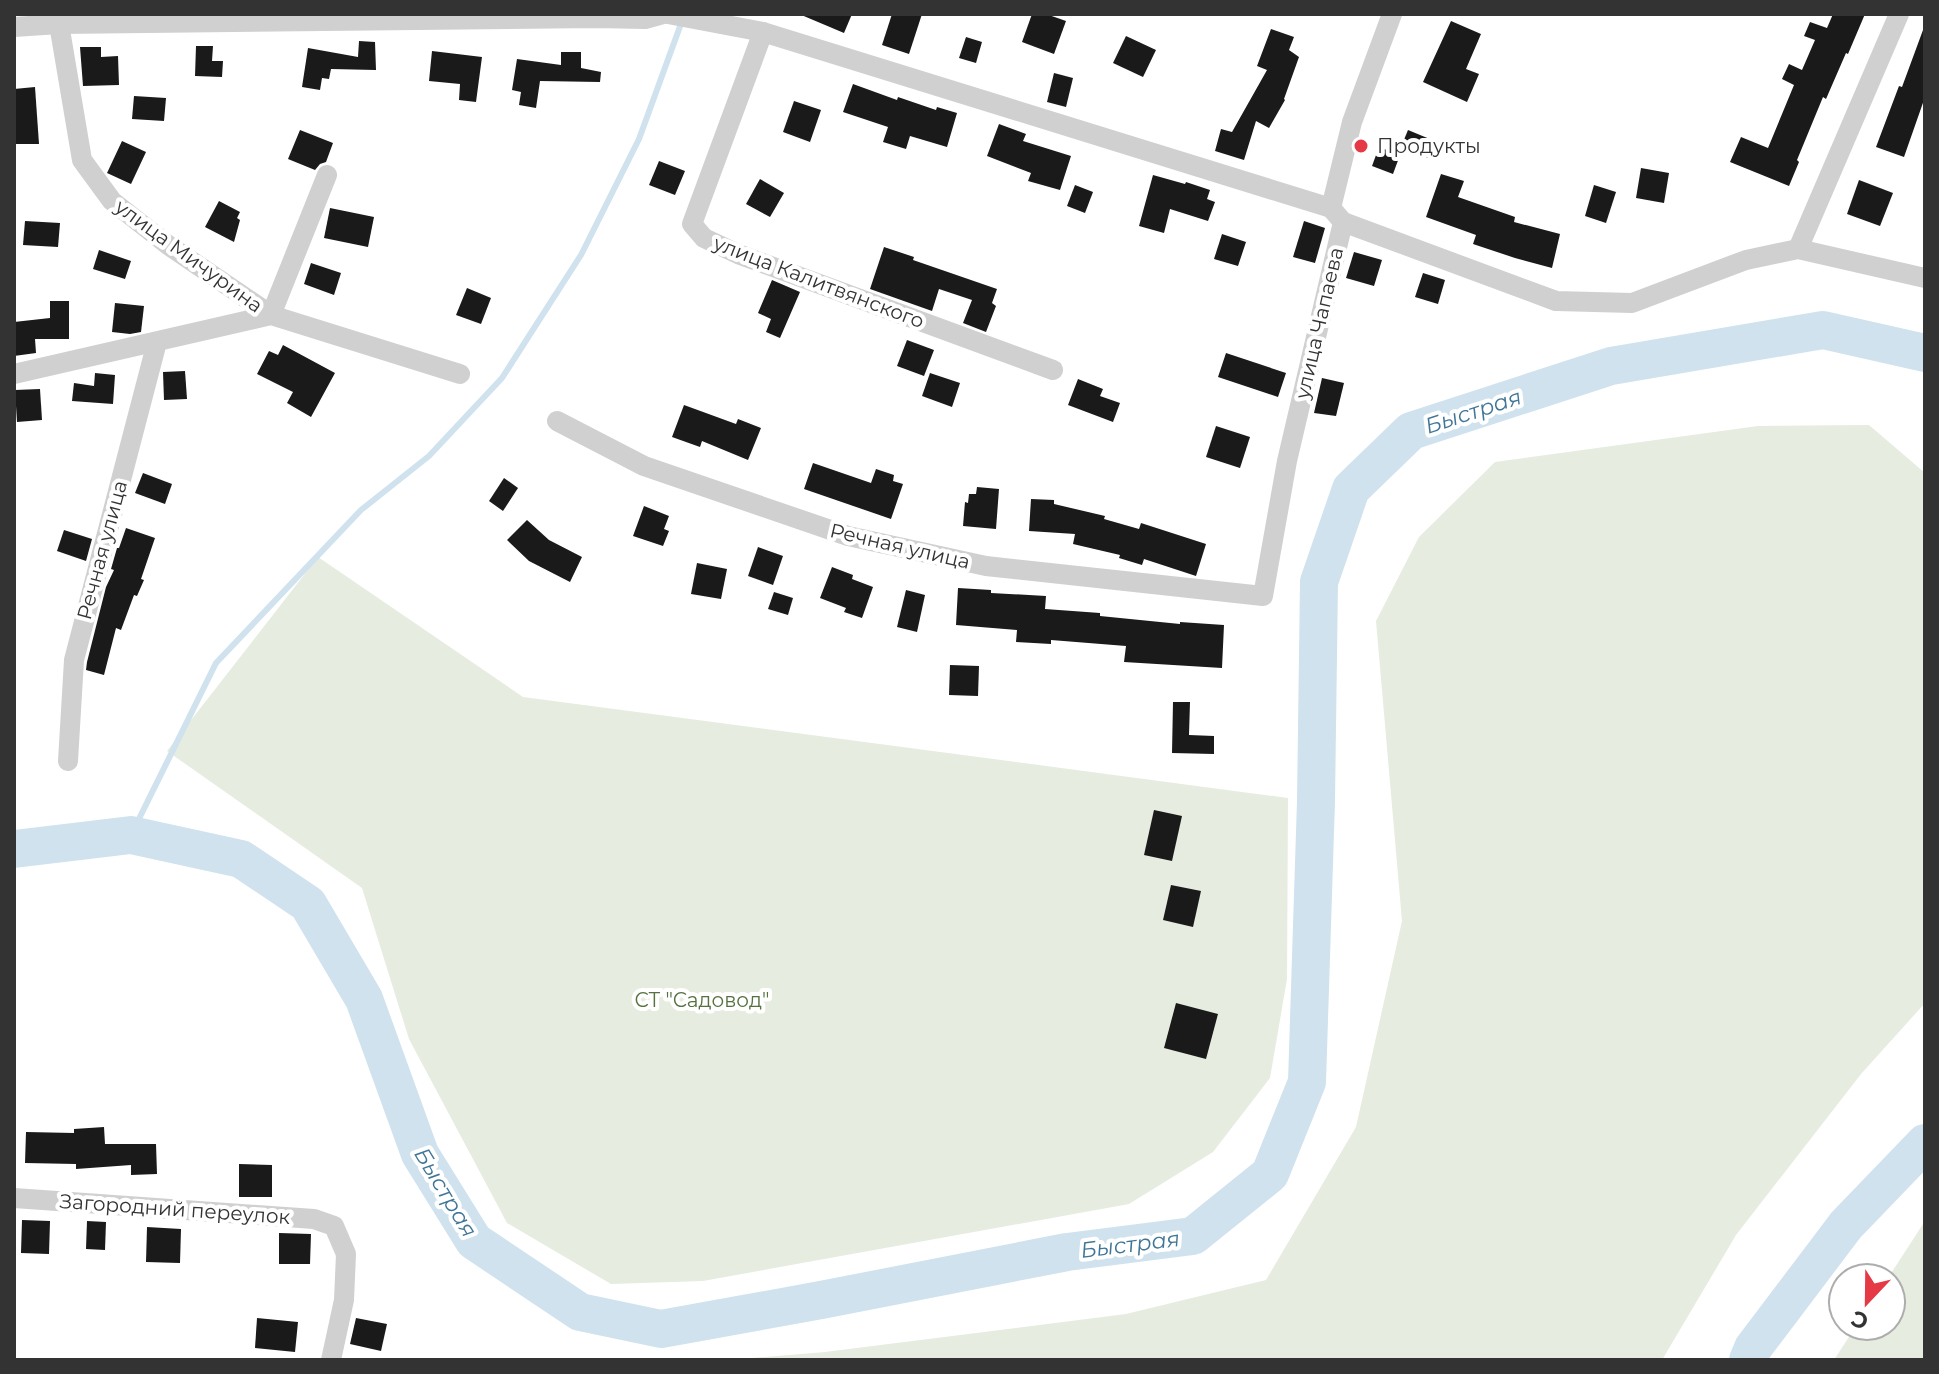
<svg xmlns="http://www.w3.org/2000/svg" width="1939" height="1374" viewBox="0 0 1939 1374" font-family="Montserrat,sans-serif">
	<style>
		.garden { fill: #e6ecdf }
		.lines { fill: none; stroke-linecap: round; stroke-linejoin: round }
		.stream { stroke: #cfe2ee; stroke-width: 6 }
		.river { stroke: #cfe2ee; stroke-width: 38 }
		.building { fill: #1a1a1a }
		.minor { stroke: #d0d0d0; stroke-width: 20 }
		.poi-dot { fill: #e63946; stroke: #fff; stroke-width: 3 }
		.labels { text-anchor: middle; stroke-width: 8; stroke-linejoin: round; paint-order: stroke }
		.poi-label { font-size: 20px; fill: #333; stroke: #fff; text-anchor: start }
		.street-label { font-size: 20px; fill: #333; stroke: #fff }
		.park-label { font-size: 20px; fill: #56703f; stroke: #fff }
		.water-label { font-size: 22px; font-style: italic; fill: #3f7597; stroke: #fff }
	</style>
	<rect width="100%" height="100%" fill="#fff"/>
	<g class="garden">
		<polygon points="1869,425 1925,473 1925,1003 1861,1074 1736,1235 1662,1360 729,1360 825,1352 1126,1314 1266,1280 1356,1127 1402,921 1376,621 1419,537 1495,462 1758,426"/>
		<polygon points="318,557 523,697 1288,798 1287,979 1270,1078 1213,1152 1129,1204 703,1281 611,1284 507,1223 409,1039 362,888 167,751"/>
		<polygon points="1925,1221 1925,1360 1834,1360 1856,1326 1891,1326 1891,1278 1888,1278"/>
	</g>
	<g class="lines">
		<polyline class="stream" points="131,835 216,663 361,510 429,456 502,378 581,255 639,139 682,21"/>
		<g class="river">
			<polyline points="14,849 131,835 241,859 308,904 364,999 420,1154 474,1241 580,1312 661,1329 821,1300 1067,1252 1193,1236 1270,1174 1307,1082 1316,801 1319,582 1351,489 1411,431 1611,366 1823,330 1925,353"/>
			<polyline points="1748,1360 1753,1348 1846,1225 1925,1143"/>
		</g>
	</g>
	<g class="building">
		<polygon points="799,14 852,14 844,33"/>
		<polygon points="892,14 922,14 909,54 882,45"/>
		<polygon points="1032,14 1046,14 1066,21 1054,54 1022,42"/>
		<polygon points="1833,14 1865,14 1848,54 1846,53 1826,99 1823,97 1797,160 1799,162 1789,186 1730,162 1741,137 1768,148 1794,85 1782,79 1789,64 1802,70 1815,40 1804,36 1810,22 1827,28"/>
		<polygon points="1451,21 1481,34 1466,69 1479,74 1467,102 1423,82"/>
		<polygon points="1271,29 1294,37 1289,50 1299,57 1284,99 1285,100 1269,128 1256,121 1244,160 1215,151 1221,129 1232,132 1267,70 1257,66"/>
		<polygon points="1923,30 1925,31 1925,97 1904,157 1876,147 1899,86 1902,87"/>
		<polygon points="1126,36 1156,50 1143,77 1113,63"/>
		<polygon points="966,37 982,42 976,63 959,58"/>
		<polygon points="359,41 375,42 376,70 331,69 329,79 322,78 320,90 302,87 308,48 358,57"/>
		<polygon points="196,46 213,46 212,61 223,61 222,77 195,76"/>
		<polygon points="80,47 101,47 101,57 118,56 119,85 83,86"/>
		<polygon points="432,51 482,57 476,102 459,100 460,84 429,81"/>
		<polygon points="561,52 581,52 581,68 601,72 600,82 540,81 536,108 519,105 521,92 512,90 517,59 561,65"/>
		<polygon points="1054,73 1073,78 1066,107 1047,102"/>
		<polygon points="853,84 897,100 898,97 936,110 937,107 957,113 947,147 910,136 906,149 883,142 888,127 843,112"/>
		<polygon points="35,87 39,144 14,144 14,89"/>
		<polygon points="134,96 166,98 164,121 132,119"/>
		<polygon points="794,101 821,110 810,142 783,132"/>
		<polygon points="999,124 1026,134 1023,141 1071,156 1060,190 1028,181 1031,173 987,156"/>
		<polygon points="300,130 333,143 326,162 320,164 315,170 288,159"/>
		<polygon points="1408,130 1437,142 1431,159 1401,147"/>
		<polygon points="122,141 146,152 131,184 107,173"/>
		<polygon points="1379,147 1400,155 1393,174 1372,166"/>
		<polygon points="659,161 685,171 675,195 649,185"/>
		<polygon points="1641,168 1669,173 1664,203 1636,198"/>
		<polygon points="1441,174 1464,181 1458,197 1515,217 1514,222 1560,234 1552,268 1515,258 1473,244 1476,235 1426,217"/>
		<polygon points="1153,175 1185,184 1186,182 1210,190 1207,199 1215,202 1208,221 1170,209 1164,233 1139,226"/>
		<polygon points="760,179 784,193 770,217 746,204"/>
		<polygon points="1859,180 1893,193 1880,226 1847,214"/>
		<polygon points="1075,185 1093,192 1085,213 1067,206"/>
		<polygon points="1594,185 1616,192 1606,223 1585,216"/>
		<polygon points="219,201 240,212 237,218 240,220 234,242 205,227"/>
		<polygon points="330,208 374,217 368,247 324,238"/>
		<polygon points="25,221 60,223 58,247 23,245"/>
		<polygon points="1304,221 1325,228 1315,263 1293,257"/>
		<polygon points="1222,234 1246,242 1238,266 1214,259"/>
		<polygon points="884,247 914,257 913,260 997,289 992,303 996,306 986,332 963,323 972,300 939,289 932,311 870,289"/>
		<polygon points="99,250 131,261 125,279 93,269"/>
		<polygon points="1354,252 1382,260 1374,286 1346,278"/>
		<polygon points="311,263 341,273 334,295 304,284"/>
		<polygon points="1423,273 1445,280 1438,304 1415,297"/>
		<polygon points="772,280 800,292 780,338 766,332 771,319 758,313"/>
		<polygon points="467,288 491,298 481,324 456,315"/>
		<polygon points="50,301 69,301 69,339 35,339 36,353 14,356 14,322 50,318"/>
		<polygon points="115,303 144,306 141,332 130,334 112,332"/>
		<polygon points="907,340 934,350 924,376 897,366"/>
		<polygon points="283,345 335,373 311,417 287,403 293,392 257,374 269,351 278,355"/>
		<polygon points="1226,353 1286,373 1278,397 1218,377"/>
		<polygon points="185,371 187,399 164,400 163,372"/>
		<polygon points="95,373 115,375 113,404 72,401 74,383 94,386"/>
		<polygon points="930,373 960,383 952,407 922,396"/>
		<polygon points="1322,378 1344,383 1336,416 1314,413"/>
		<polygon points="1078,379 1103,389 1100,396 1120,403 1113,422 1068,405"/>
		<polygon points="40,389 42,420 17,422 15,390"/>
		<polygon points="684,405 736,424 738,419 761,428 748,460 702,441 700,447 672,437"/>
		<polygon points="1216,426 1250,437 1240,468 1206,457"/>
		<polygon points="813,463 871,483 876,469 894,475 893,481 903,484 891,519 804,489"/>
		<polygon points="143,473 172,484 165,504 135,493"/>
		<polygon points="504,478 518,488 503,511 489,501"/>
		<polygon points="977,487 999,489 996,529 963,526 965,502 968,503 969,494 976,494"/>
		<polygon points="1031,499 1054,500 1054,504 1105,516 1104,519 1139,529 1141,523 1206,544 1196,576 1144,559 1142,565 1119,558 1120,555 1073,544 1075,534 1029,531"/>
		<polygon points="644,506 669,516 664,529 669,531 663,546 633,536"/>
		<polygon points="527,520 549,540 582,557 570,582 529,561 507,540"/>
		<polygon points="126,528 155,538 141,579 144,580 137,596 134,595 121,630 116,628 104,675 86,670 87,662 106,587 114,570 111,569 117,548 119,548"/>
		<polygon points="64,530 92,539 86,561 57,551"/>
		<polygon points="758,547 783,556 773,585 748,576"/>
		<polygon points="697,563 727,569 721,599 691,594"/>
		<polygon points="832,567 853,575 852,579 873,587 862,618 844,612 846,608 820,598"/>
		<polygon points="958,588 991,590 991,593 1046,596 1045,609 1100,613 1100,616 1180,624 1180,622 1224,625 1222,668 1124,662 1126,646 1051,640 1051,644 1016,642 1017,630 956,625"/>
		<polygon points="906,590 925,595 917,632 897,627"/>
		<polygon points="774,592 793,598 788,615 768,609"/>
		<polygon points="950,665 979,666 978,696 949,695"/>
		<polygon points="1173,702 1190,702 1189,735 1214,736 1214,754 1172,753"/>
		<polygon points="1154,810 1182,816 1172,861 1144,855"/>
		<polygon points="1171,885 1201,891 1193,927 1163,920"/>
		<polygon points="1176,1003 1218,1014 1206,1059 1164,1048"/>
		<polygon points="104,1127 105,1144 156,1144 157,1174 131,1175 131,1165 76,1169 76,1164 25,1163 26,1132 74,1133 74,1129"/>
		<polygon points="239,1164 272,1165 272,1197 239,1197"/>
		<polygon points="22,1220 50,1221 49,1254 21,1253"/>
		<polygon points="87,1221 106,1222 105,1250 86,1249"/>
		<polygon points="147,1227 181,1229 180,1263 146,1262"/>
		<polygon points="279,1233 311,1234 310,1264 279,1264"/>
		<polygon points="257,1318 298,1322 295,1352 255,1348"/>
		<polygon points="356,1318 387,1324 381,1351 350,1344"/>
	</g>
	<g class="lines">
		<g class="minor">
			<polyline points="59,14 59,24 82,160 112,201 168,245 271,315 327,175"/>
			<polyline points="668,14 763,32 1331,208"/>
			<polyline points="14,27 59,24 596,18 645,19 663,14"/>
			<polyline points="763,32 692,224 704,238 738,254 1053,370"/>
			<polyline points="1343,222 1556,301 1632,303 1746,260 1798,249 1925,278"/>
			<polyline points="1798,249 1899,14"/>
			<polyline points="14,374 271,315 460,374"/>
			<polyline points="557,421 644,466 848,536 986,566 1263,596 1287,461 1343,222 1331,208 1352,122 1392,14"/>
			<polyline points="68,761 74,660 157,342"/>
			<polyline points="14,1198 314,1219 334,1226 346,1254 344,1300 331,1360"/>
		</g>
	</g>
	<circle class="poi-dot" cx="1361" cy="146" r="8"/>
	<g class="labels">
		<g class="poi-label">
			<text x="1377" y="153">Продукты</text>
		</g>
		<g class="street-label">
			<text transform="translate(189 256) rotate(36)" y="7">улица Мичурина</text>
			<text transform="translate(819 282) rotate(21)" y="7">улица Калитвянского</text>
			<text transform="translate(1319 323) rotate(-77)" y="7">улица Чапаева</text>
			<text transform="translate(900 546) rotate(13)" y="7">Речная улица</text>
			<text transform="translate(102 550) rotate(-75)" y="7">Речная улица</text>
			<text transform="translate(175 1209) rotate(4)" y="7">Загородний переулок</text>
		</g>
		<g class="park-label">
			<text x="702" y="1007">СТ "Садовод"</text>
		</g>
		<g class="water-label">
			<text transform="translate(1473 411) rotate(-18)" y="8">Быстрая</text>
			<text transform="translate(446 1192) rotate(59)" y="8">Быстрая</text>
			<text transform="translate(1130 1244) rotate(-7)" y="8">Быстрая</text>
		</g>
	</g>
	<rect width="1939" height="1374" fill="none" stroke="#333333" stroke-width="32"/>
	<g transform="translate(1867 1302) rotate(202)"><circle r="38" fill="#ffffff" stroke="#adadad" stroke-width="2"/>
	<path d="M0-6L14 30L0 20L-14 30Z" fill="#e63946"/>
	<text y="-12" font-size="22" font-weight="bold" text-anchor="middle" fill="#333333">С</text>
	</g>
</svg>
